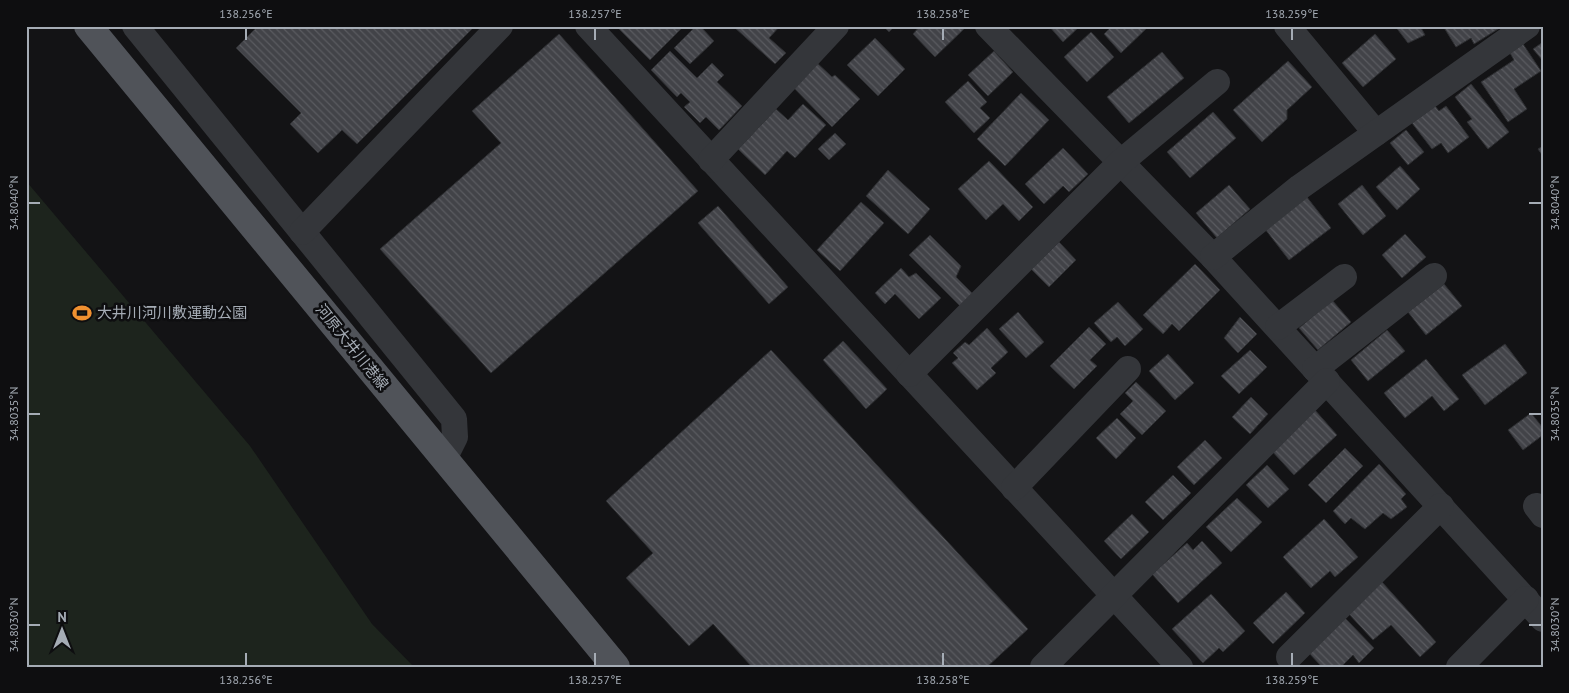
<svg xmlns="http://www.w3.org/2000/svg" width="1569" height="693" viewBox="0 0 1569 693" font-family="'PT Sans','Noto Sans JP',sans-serif">
	<style>
		.garden { fill: #1d241d }
		.building { fill: url(#building-back-hatch); stroke: #2d2e31 }
		.lines { fill: none; stroke-linecap: round; stroke-linejoin: round }
		.minor { stroke: #34363a; stroke-width: 26 }
		.major { stroke: #505359; stroke-width: 28 }
		.ticks { fill: none; stroke: #a5acb5; stroke-width: 2 }
		.labels { text-anchor: middle; stroke-width: 5; stroke-linejoin: round; paint-order: stroke }
		.poi-label { font-size: 15px; fill: #a5acb5; stroke: #0e0e10; text-anchor: start }
		.street-label { font-size: 15px; fill: #a5acb5; stroke: #0e0e10 }
		.neatline { fill: none; stroke: #a5acb5; stroke-width: 2 }
		.ticks-label { font-size: 12px; text-anchor: middle; fill: #a5acb5 }
	</style>
	<defs>
		<pattern id="building-back-hatch" width="6" height="6" patternUnits="userSpaceOnUse" patternTransform="scale(1.25)"><rect width="6" height="6" fill="#424348"/><path d="M-1 5l2 2M0 0l6 6M5-1l2 2" fill="none" stroke="#5a5b60"/></pattern>
	</defs>
	<rect width="100%" height="100%" fill="#131315"/>
	<polygon class="garden" points="26,181 250,446 372,624 414,667 26,667"/>
	<g class="building">
		<polygon points="258,26 475,26 357,144 342,130 318,153 290,124 301,113 236,48"/>
		<polygon points="616,26 684,26 650,60"/>
		<polygon points="696,26 700,26 714,41 690,64 674,48"/>
		<polygon points="780,26 769,38 786,53 775,64 734,27"/>
		<polygon points="883,26 895,26 889,32"/>
		<polygon points="920,26 967,26 935,57 913,34"/>
		<polygon points="1049,26 1080,26 1063,42"/>
		<polygon points="1112,26 1149,26 1121,53 1104,34"/>
		<polygon points="1395,26 1420,26 1425,35 1408,43"/>
		<polygon points="1443,26 1503,26 1474,44 1471,38 1456,47"/>
		<polygon points="1091,32 1114,57 1087,82 1064,57"/>
		<polygon points="559,34 698,191 491,373 380,249 501,143 472,111"/>
		<polygon points="1375,34 1396,59 1363,87 1342,63"/>
		<polygon points="875,38 905,69 878,96 847,65"/>
		<polygon points="1543,42 1543,61 1533,49"/>
		<polygon points="1523,44 1541,71 1514,89 1527,109 1508,122 1481,82 1514,60 1510,53"/>
		<polygon points="670,51 697,78 712,63 724,75 717,82 742,106 719,130 706,117 700,123 684,107 690,102 681,93 677,97 651,70"/>
		<polygon points="994,51 1013,72 988,96 968,75"/>
		<polygon points="1162,52 1184,78 1129,123 1107,97"/>
		<polygon points="815,61 832,77 835,75 860,99 832,127 791,85"/>
		<polygon points="1288,61 1312,87 1287,110 1287,119 1262,142 1233,110"/>
		<polygon points="968,81 987,102 980,108 990,118 974,133 945,102"/>
		<polygon points="1471,84 1509,132 1488,149 1467,122 1472,119 1455,97"/>
		<polygon points="1021,93 1049,120 1005,166 977,139"/>
		<polygon points="803,104 826,125 795,158 787,151 765,175 738,149 776,109 788,120"/>
		<polygon points="1435,106 1439,111 1446,106 1469,137 1448,153 1441,143 1432,149 1412,123"/>
		<polygon points="1213,112 1236,138 1190,178 1167,152"/>
		<polygon points="1406,130 1424,152 1408,165 1390,143"/>
		<polygon points="835,133 846,144 829,160 818,149"/>
		<polygon points="1543,146 1543,156 1538,149"/>
		<polygon points="1063,148 1088,174 1069,192 1063,186 1044,204 1025,184"/>
		<polygon points="989,161 1033,207 1019,221 1003,204 986,220 958,189"/>
		<polygon points="1400,166 1420,189 1397,210 1376,187"/>
		<polygon points="888,170 930,209 908,234 866,196"/>
		<polygon points="1229,185 1250,209 1217,238 1196,213"/>
		<polygon points="1362,185 1386,216 1363,235 1338,204"/>
		<polygon points="1306,196 1331,228 1289,260 1265,229"/>
		<polygon points="861,202 884,223 840,271 817,250"/>
		<polygon points="718,206 788,287 769,304 698,223"/>
		<polygon points="1405,234 1426,257 1402,278 1382,255"/>
		<polygon points="930,235 961,266 956,277 975,296 963,309 909,255"/>
		<polygon points="1059,242 1076,260 1049,287 1031,269"/>
		<polygon points="1195,264 1220,290 1179,331 1172,324 1163,334 1143,315"/>
		<polygon points="901,268 909,277 916,273 941,298 919,319 895,294 885,304 875,293"/>
		<polygon points="1444,284 1462,306 1426,335 1408,312"/>
		<polygon points="1332,300 1351,322 1318,350 1299,328"/>
		<polygon points="1118,302 1143,329 1125,346 1117,337 1111,342 1094,323"/>
		<polygon points="1018,312 1044,342 1026,358 999,329"/>
		<polygon points="1240,317 1257,334 1238,353 1224,338"/>
		<polygon points="1089,327 1106,344 1090,360 1097,366 1074,389 1050,366"/>
		<polygon points="987,328 1008,352 991,368 996,373 977,390 952,363 958,358 953,353 965,342 969,345"/>
		<polygon points="1387,330 1405,351 1368,381 1351,360"/>
		<polygon points="843,341 887,389 866,409 823,360"/>
		<polygon points="1505,344 1527,373 1485,405 1462,375"/>
		<polygon points="771,350 1028,629 987,667 752,667 713,624 689,646 626,578 653,553 606,501"/>
		<polygon points="1250,350 1267,367 1239,394 1221,376"/>
		<polygon points="1168,354 1194,383 1175,400 1149,371"/>
		<polygon points="1426,359 1459,399 1444,411 1432,396 1405,418 1384,393"/>
		<polygon points="1136,382 1166,411 1142,435 1120,414 1133,401 1125,393"/>
		<polygon points="1251,397 1268,414 1250,434 1232,417"/>
		<polygon points="1314,409 1337,435 1294,475 1270,449"/>
		<polygon points="1531,413 1543,428 1543,435 1523,450 1508,430"/>
		<polygon points="1117,418 1136,438 1116,459 1096,438"/>
		<polygon points="1205,440 1222,458 1194,485 1177,467"/>
		<polygon points="1345,448 1363,466 1326,503 1308,485"/>
		<polygon points="1379,464 1406,494 1401,499 1407,507 1391,519 1383,513 1365,529 1351,518 1345,524 1333,511"/>
		<polygon points="1267,465 1289,489 1268,508 1246,485"/>
		<polygon points="1173,475 1191,493 1163,520 1145,502"/>
		<polygon points="1237,498 1262,522 1231,552 1206,527"/>
		<polygon points="1132,514 1149,532 1121,559 1104,541"/>
		<polygon points="1324,519 1358,557 1335,577 1330,571 1311,588 1283,557"/>
		<polygon points="1202,541 1222,563 1178,603 1152,574 1187,543 1193,550"/>
		<polygon points="1382,582 1436,642 1420,657 1391,625 1373,640 1348,613"/>
		<polygon points="1286,592 1305,613 1273,644 1253,623"/>
		<polygon points="1211,594 1245,631 1223,652 1219,648 1203,663 1172,629"/>
		<polygon points="1344,617 1374,648 1359,663 1353,655 1341,667 1322,667 1308,652"/>
	</g>
	<g class="lines">
		<g class="minor">
			<polyline points="135,26 454,419 455,437 444,459"/>
			<polyline points="588,26 1180,667"/>
			<polyline points="988,26 1213,257 1543,619"/>
			<polyline points="1287,26 1376,133"/>
			<polyline points="711,160 836,26"/>
			<polyline points="302,232 500,26"/>
			<polyline points="1213,257 1300,187 1527,26"/>
			<polyline points="1278,327 1344,277"/>
			<polyline points="1315,369 1434,276"/>
			<polyline points="909,374 1121,162 1217,82"/>
			<polyline points="1014,488 1128,369"/>
			<polyline points="1536,506 1543,515"/>
			<polyline points="1289,657 1441,506"/>
			<polyline points="1043,667 1327,381"/>
			<polyline points="1459,667 1526,599"/>
		</g>
		<polyline class="major" points="88,26 616,667"/>
	</g>
	<path class="ticks" d="M246 28V40M595 28V40M943 28V40M1292 28V40M28 203H40M1529 203H1542M28 414H40M1529 414H1542M28 625H40M1529 625H1542M246 653V666M595 653V666M943 653V666M1292 653V666"/>
	<defs>
		<g id="stadium-bare" transform="scale(1.5)"><path d="M0-5a6.5 5 0 1 0 0 10a6.5 5 0 1 0 0-10ZM-3.5-1.8h7v3.6h-7Z" fill="#ef9130" stroke="#0e0e10" stroke-width="2.5" paint-order="stroke"/></g>
	</defs>
	<g fill-rule="evenodd">
		<use href="#stadium-bare" x="82" y="313"/>
	</g>
	<g class="labels">
		<g class="poi-label">
			<text x="97" y="318">大井川河川敷運動公園</text>
		</g>
		<g class="street-label">
			<text transform="translate(352 347) rotate(51)" y="5">河原大井川港線</text>
		</g>
	</g>
	<rect width="1569" height="693" fill="none" stroke="#0e0e10" stroke-width="55"/>
	<g transform="translate(62 630)" stroke="#0e0e10" stroke-width="4" paint-order="stroke">
	<path d="M0-4L9 19L0 12L-9 19Z" fill="#a5acb5"/>
	<text y="-8" font-size="14" font-weight="bold" text-anchor="middle" fill="#a5acb5">N</text>
	</g>
	<rect x="28" y="28" width="1514" height="638" class="neatline"/>
	<g class="ticks-label">
		<text x="246" y="18">138.256°E</text>
		<text x="595" y="18">138.257°E</text>
		<text x="943" y="18">138.258°E</text>
		<text x="1292" y="18">138.259°E</text>
		<text transform="translate(14 203) rotate(-90)" y="4">34.8040°N</text>
		<text transform="translate(1555 203) rotate(-90)" y="4">34.8040°N</text>
		<text transform="translate(14 414) rotate(-90)" y="4">34.8035°N</text>
		<text transform="translate(1555 414) rotate(-90)" y="4">34.8035°N</text>
		<text transform="translate(14 625) rotate(-90)" y="4">34.8030°N</text>
		<text transform="translate(1555 625) rotate(-90)" y="4">34.8030°N</text>
		<text x="246" y="684">138.256°E</text>
		<text x="595" y="684">138.257°E</text>
		<text x="943" y="684">138.258°E</text>
		<text x="1292" y="684">138.259°E</text>
	</g>
</svg>
